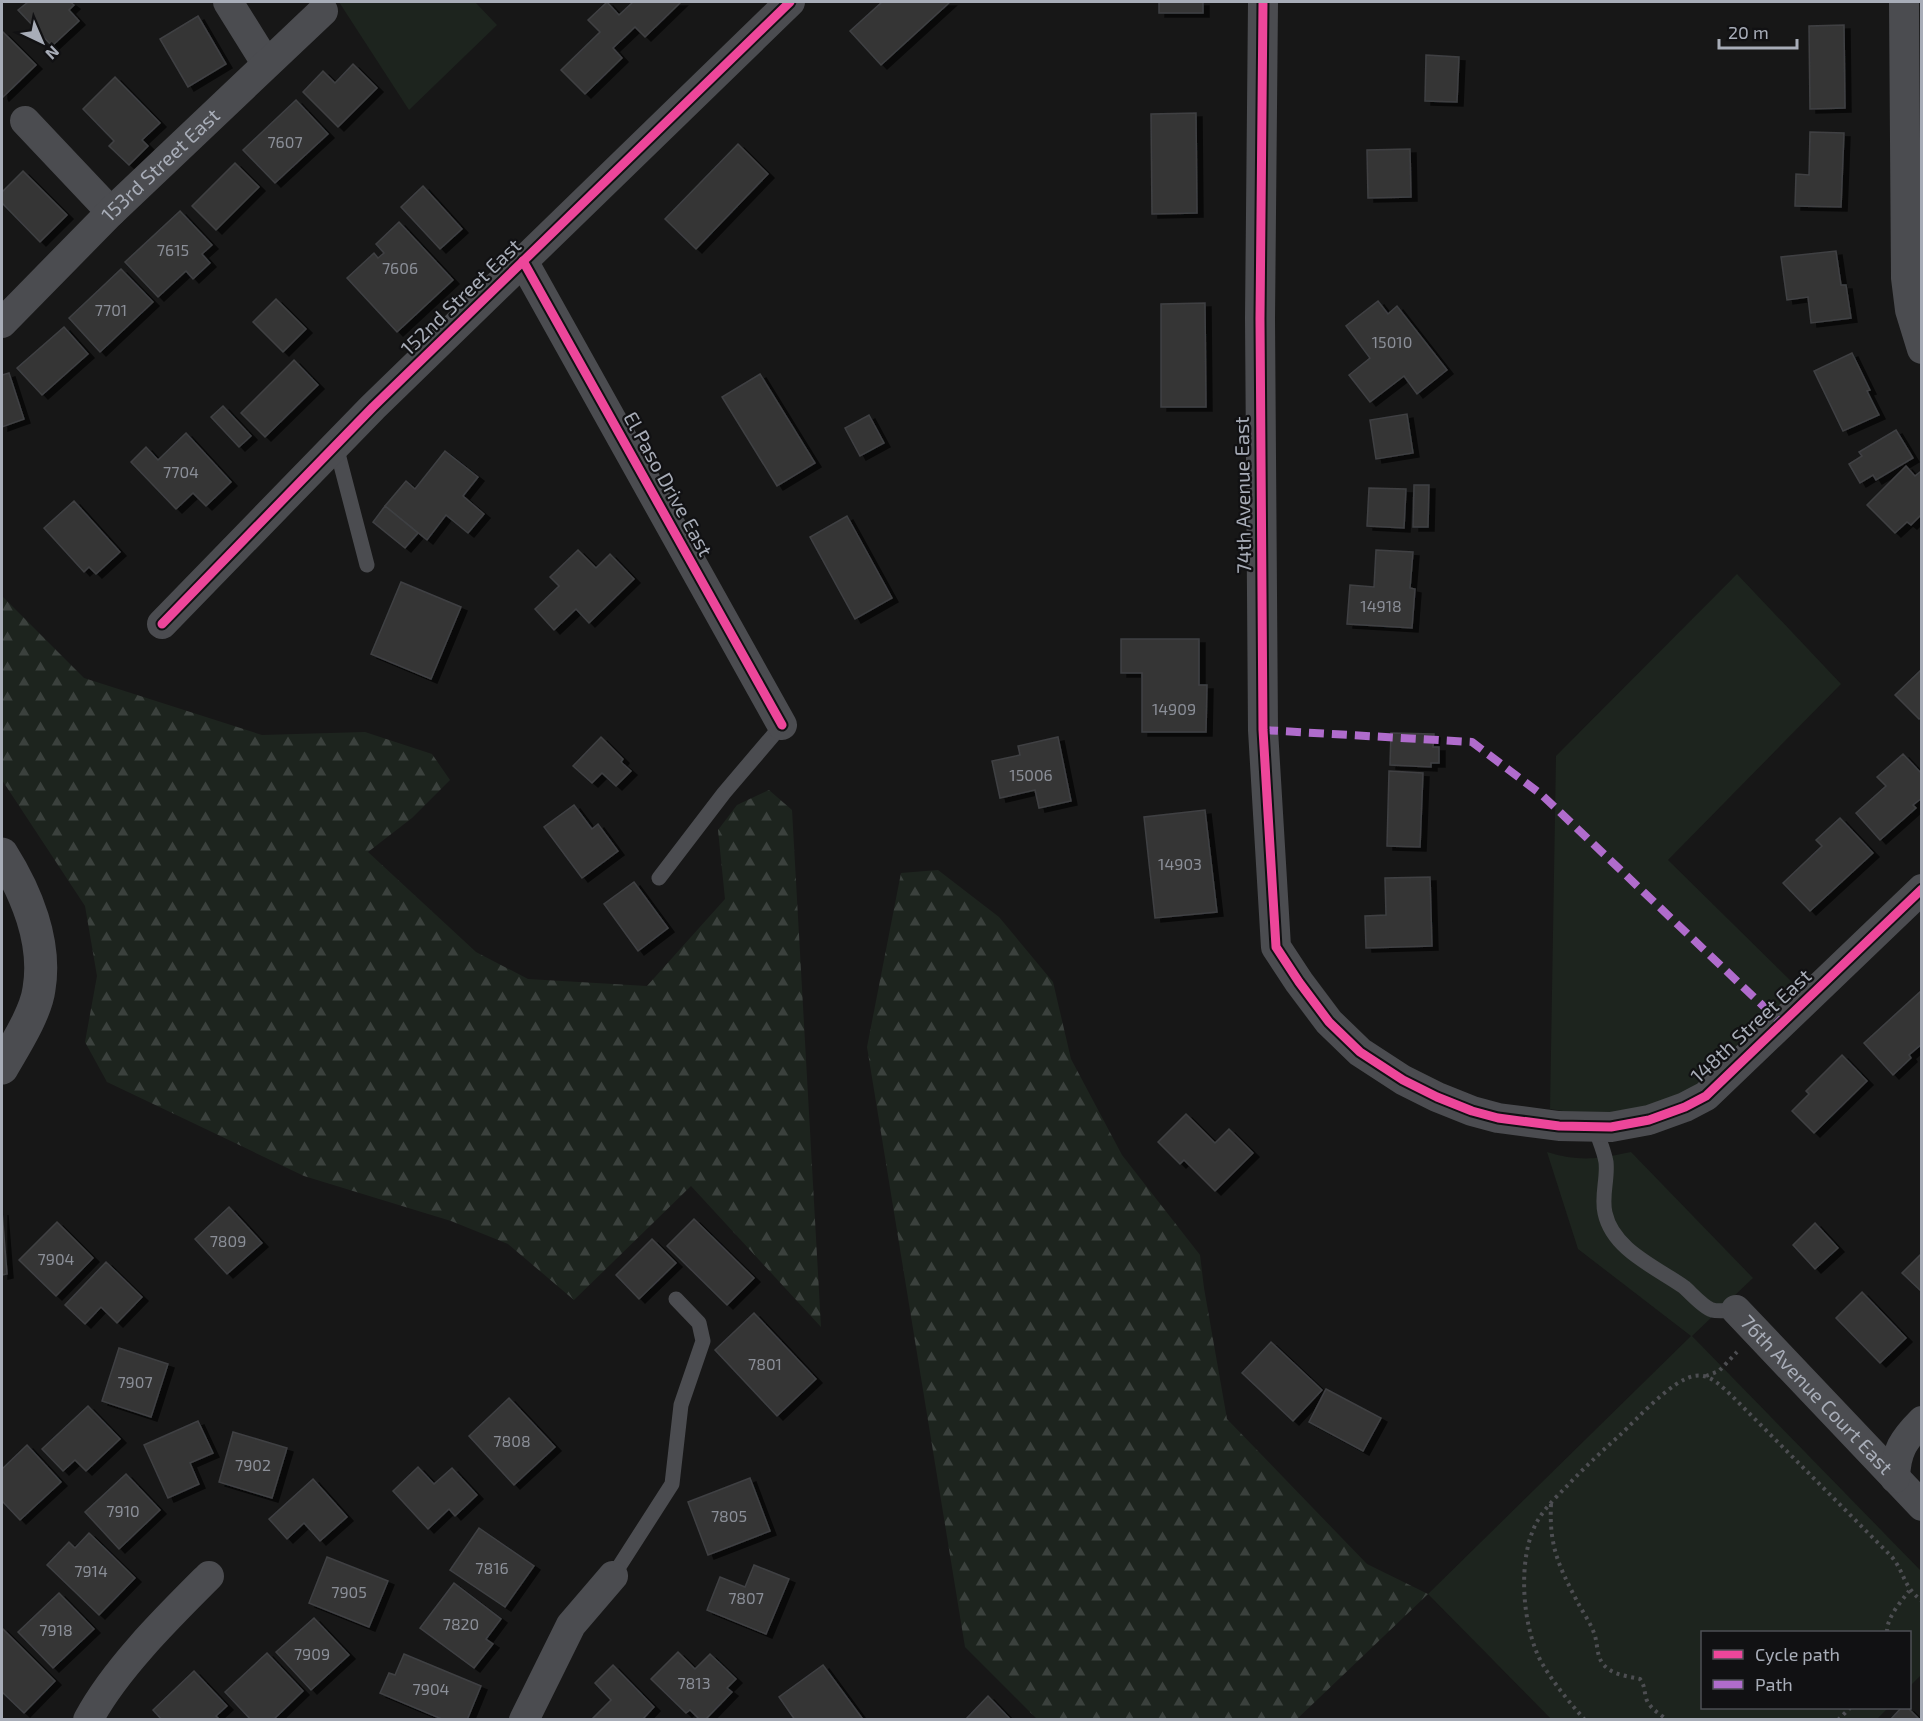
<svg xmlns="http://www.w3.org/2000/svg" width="1923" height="1721" viewBox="0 0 1923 1721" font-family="'Exo 2',sans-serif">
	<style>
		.green { fill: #1d241e }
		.forest { fill: url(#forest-firs) }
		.building { fill: #353536; stroke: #3f4043; stroke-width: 1.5; filter: url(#shadow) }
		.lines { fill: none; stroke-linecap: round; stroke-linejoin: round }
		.path { stroke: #4d4e52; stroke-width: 4; stroke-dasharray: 3 4.5; stroke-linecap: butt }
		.service { stroke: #4b4c50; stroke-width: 15 }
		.minor { stroke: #4b4c50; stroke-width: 30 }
		.tertiary { stroke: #4b4c50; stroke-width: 33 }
		.quiet { stroke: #b06ccc; stroke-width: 8; stroke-dasharray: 15 8; stroke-linecap: butt }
		.cycleway-casing { stroke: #111113; stroke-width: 13 }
		.cycleway { stroke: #ed469a; stroke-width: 9 }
		.labels { text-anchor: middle; stroke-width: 4.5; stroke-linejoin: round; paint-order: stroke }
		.number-label { font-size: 16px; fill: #8b8f98 }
		.street-label { font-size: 20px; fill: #a8adb8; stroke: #111113 }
	</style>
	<defs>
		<pattern id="forest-firs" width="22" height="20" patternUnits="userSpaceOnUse" patternTransform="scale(1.5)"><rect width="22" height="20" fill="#1d241e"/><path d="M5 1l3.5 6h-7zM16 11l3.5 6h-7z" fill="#3b413d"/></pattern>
		<filter id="shadow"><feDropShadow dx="6" dy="4" stdDeviation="0" flood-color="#0009"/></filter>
	</defs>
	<rect width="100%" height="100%" fill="#171717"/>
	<g class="green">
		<polygon points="339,2 475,2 497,25 409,110"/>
		<polygon points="1737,574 1841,684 1668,860 1799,989 1701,1083 1670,1101 1596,1116 1550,1109 1556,756"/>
		<path d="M1547 1152C1579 1162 1599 1159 1631 1152L1753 1278 1692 1336 1921 1571V1675L1910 1686V1632H1702V1708H1888L1876 1720 1551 1719 1428 1594 1691 1336 1578 1249Z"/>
	</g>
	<g class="forest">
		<polygon points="2,596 84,678 262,735 365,732 432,754 450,780 412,818 368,852 476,952 528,979 647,986 725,899 718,830 737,805 769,790 792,810 821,1327 691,1186 574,1300 508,1244 451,1221 304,1176 107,1082 85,1042 97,976 85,906 2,780"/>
		<polygon points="938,870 999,917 1053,982 1071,1059 1122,1155 1200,1255 1204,1288 1227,1419 1367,1564 1428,1594 1297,1719 1037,1719 965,1647 867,1047 901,873"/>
	</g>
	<g class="building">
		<polygon points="28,2 70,2 74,5 69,10 79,21 52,46 18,10"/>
		<polygon points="607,2 619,15 633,2 681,2 645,37 635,27 613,48 622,58 585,94 561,70 600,32 588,20"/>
		<polygon points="882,2 950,2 881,65 850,31"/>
		<rect x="1159" y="2" width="44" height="11"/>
		<polygon points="198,16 226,64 188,87 160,39"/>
		<polygon points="1844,25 1845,108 1810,109 1809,26"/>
		<polygon points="3,32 36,65 3,97 2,95 2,34"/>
		<polygon points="1426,55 1459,57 1457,102 1425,101"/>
		<polygon points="353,64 377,88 338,127 303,92 323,71 335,83"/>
		<polygon points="115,77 160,123 142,140 148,146 129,165 109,146 114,141 83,109"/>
		<polygon points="296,100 328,134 275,183 243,150"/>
		<polygon points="1196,113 1197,213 1152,214 1151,114"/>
		<polygon points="1810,132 1844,133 1841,207 1795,206 1796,174 1809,175"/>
		<polygon points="738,144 768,174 696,249 665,219"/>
		<polygon points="1410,149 1411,197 1368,198 1367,150"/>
		<polygon points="235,163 259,187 216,230 192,206"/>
		<polygon points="23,171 67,215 40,242 2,203 2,192"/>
		<polygon points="423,186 462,229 440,249 401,207"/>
		<polygon points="180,211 212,245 202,254 210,263 193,279 186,271 158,297 125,262"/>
		<polygon points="399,222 453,280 397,332 347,278 374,253 378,258 384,253 376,244"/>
		<polygon points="1836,251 1841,285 1846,285 1851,318 1811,323 1808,297 1787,300 1781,257"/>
		<polygon points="121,269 153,302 100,352 69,318"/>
		<polygon points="276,299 306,329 283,352 253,322"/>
		<polygon points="1378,301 1388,314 1397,306 1447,370 1417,394 1404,376 1370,402 1349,375 1370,358 1346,326"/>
		<polygon points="1205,303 1206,407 1161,407 1161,304"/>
		<polygon points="64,327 88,354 42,395 17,368"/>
		<polygon points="1852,353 1870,390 1867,391 1879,415 1843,431 1814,371"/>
		<polygon points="294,360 318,385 265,437 241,413"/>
		<polygon points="9,373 24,419 2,427 2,375"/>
		<polygon points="760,374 815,463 777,486 722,397"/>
		<polygon points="223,406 251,436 239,447 211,417"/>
		<polygon points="1407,414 1413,453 1376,459 1370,420"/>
		<polygon points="869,415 884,443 860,456 845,428"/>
		<polygon points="1896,430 1913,458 1876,480 1873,475 1860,483 1849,464 1862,456 1859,452"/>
		<polygon points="186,433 231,482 206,506 193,493 176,509 131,462 146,447 158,460"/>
		<polygon points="445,451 478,477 463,496 484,514 468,533 446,515 427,540 385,506 406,481 415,489"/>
		<polygon points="1906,466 1915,476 1920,472 1922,474 1922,514 1911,525 1907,522 1895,533 1867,505"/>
		<polygon points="1414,485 1429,485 1428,527 1413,527"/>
		<polygon points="1369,488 1406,489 1404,528 1367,526"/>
		<polygon points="74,501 120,552 96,574 89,567 84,572 44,528"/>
		<polygon points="385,506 418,533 405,548 373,522"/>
		<polygon points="847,516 892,598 855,619 810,537"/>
		<polygon points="578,550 596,568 610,554 634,579 589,623 576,609 554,630 535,609 559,586 550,577"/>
		<polygon points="1376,550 1413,552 1410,588 1415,589 1412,628 1347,624 1350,585 1374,587"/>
		<polygon points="401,582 461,607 431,679 371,654"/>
		<polygon points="1121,639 1199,639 1199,685 1207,685 1206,732 1142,732 1142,673 1121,673"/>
		<polygon points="1922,669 1922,717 1919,719 1895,695"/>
		<polygon points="1391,733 1434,734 1433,747 1439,747 1439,763 1431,763 1431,767 1390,765"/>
		<polygon points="601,737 623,759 621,762 631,771 616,786 602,773 592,783 573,766"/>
		<polygon points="1058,737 1071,801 1039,808 1035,790 1000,798 992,761 1020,755 1018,746"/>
		<polygon points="1903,754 1922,774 1922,798 1913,805 1916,808 1880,840 1856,813 1886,786 1877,777"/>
		<polygon points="1389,771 1423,773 1420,847 1387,846"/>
		<polygon points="574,805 592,829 598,824 618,851 582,878 544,827"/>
		<polygon points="1205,810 1217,912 1155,918 1144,817"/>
		<polygon points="1840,818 1873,853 1810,911 1783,883 1822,846 1816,840"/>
		<polygon points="1430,877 1432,946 1366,948 1365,916 1386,915 1385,878"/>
		<polygon points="634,882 668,928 638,951 604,904"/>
		<polygon points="1921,991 1922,1044 1909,1055 1911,1058 1893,1075 1864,1043"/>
		<polygon points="1842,1055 1867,1081 1814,1133 1792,1111 1809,1094 1806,1091"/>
		<polygon points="1186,1114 1215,1143 1229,1129 1253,1153 1215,1191 1184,1160 1180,1164 1158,1142"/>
		<polygon points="229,1207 262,1243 227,1274 195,1239"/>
		<polygon points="2,1211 7,1274 2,1275"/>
		<polygon points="694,1219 754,1278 727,1305 667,1246"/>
		<polygon points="57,1222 93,1258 56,1296 19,1260"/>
		<polygon points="1815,1223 1838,1248 1815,1269 1793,1245"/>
		<polygon points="652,1239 676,1263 639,1299 616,1275"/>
		<polygon points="1922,1253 1922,1292 1902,1273"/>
		<polygon points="106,1262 142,1297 117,1323 101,1307 85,1324 65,1305"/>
		<polygon points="1862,1292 1906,1338 1880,1363 1836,1318"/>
		<polygon points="754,1313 816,1379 777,1416 715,1350"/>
		<polygon points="1271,1342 1322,1390 1293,1421 1242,1373"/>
		<polygon points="119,1348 168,1364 151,1417 102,1401"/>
		<polygon points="1326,1389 1381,1418 1363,1451 1309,1422"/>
		<polygon points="509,1398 555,1447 514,1485 469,1436"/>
		<polygon points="88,1406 120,1439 86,1471 75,1460 63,1471 42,1449"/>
		<polygon points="198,1421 213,1453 190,1463 199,1484 168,1498 144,1445"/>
		<polygon points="233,1432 287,1448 272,1498 219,1482"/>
		<polygon points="27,1445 61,1482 20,1520 2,1501 2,1469"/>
		<polygon points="418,1467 434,1484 452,1468 477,1495 455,1516 449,1509 428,1529 393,1491"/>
		<polygon points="126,1474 160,1510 119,1549 85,1512"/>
		<polygon points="750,1478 770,1531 708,1555 688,1502"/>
		<polygon points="313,1479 347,1517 320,1541 304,1523 287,1539 269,1519"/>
		<polygon points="479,1528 534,1566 505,1607 450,1570"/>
		<polygon points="89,1533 135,1578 99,1615 47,1565 69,1542 75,1548"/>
		<polygon points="327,1557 388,1581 369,1627 309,1603"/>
		<polygon points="754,1565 789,1579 766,1634 707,1610 720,1577 745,1587"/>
		<polygon points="454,1583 501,1619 486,1639 493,1644 474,1668 420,1628"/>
		<polygon points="59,1593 94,1629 53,1668 18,1632"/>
		<polygon points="314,1618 349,1655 311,1690 276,1652"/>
		<polygon points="2,1628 55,1681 24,1713 2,1692"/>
		<polygon points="678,1652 695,1669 710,1654 736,1679 727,1688 732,1692 705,1720 700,1720 690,1710 686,1713 651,1679"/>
		<polygon points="267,1653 303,1691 273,1720 251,1720 225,1692"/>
		<polygon points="404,1654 481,1686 467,1720 444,1720 380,1693 389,1673 395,1675"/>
		<polygon points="613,1665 654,1707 642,1720 595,1720 593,1718 611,1700 595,1683"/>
		<polygon points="823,1665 862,1718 860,1720 795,1720 779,1697"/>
		<polygon points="194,1671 227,1706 216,1716 220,1720 162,1720 153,1710"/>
		<polygon points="988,1696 1011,1720 965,1720"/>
		<polygon points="1901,1708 1908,1708 1920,1720 1890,1720"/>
	</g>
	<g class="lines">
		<g class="path">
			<polyline points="1706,1376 1719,1371 1737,1352"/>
			<path d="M1551 1504C1549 1545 1558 1565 1577 1601 1582 1611 1590 1622 1594 1633 1598 1643 1596 1655 1603 1664 1612 1675 1627 1676 1640 1679 1645 1686 1644 1690 1646 1698 1649 1708 1659 1713 1667 1720"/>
			<path d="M1887 1632C1887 1617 1900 1603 1909 1591"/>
			<path d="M1585 1720C1570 1703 1555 1685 1543 1665 1522 1630 1516 1557 1538 1520 1545 1508 1557 1496 1567 1486 1584 1468 1602 1451 1620 1435 1637 1419 1672 1380 1694 1376 1710 1373 1721 1386 1732 1396L1892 1557C1906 1575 1902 1585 1922 1601"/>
			<polyline points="1838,1720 1850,1708"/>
		</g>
		<g class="service">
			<polyline points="336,446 367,565"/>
			<polyline points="659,878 724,793 782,725"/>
			<path d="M1595 1127C1598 1138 1604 1150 1606 1162 1608 1179 1601 1196 1605 1213 1613 1250 1656 1267 1684 1287 1692 1294 1703 1307 1712 1310 1719 1312 1729 1310 1736 1310"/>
			<polyline points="613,1576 672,1484 681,1405 703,1341 699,1323 676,1299"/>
		</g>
		<g class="minor">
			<polyline points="228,2 266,63"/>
			<polyline points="1263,2 1260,319 1263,730 1276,947 1299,982 1329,1022 1360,1052 1403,1080 1437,1097 1472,1111 1498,1118 1559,1126 1611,1127 1649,1120 1685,1107 1706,1096 1922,889"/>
			<polyline points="1904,2 1906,278 1910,310 1922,349"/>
			<polyline points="25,121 111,212"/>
			<polyline points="523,261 782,725"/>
			<path id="s1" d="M2 323 111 212 323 11"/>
			<polyline points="162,624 373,407 790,2"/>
			<path id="s2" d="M1736 1310 1922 1506"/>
			<path d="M1895 1478C1896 1451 1903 1440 1922 1421"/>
			<path d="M88 1720C115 1669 168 1617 209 1576"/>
			<polyline points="524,1720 571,1625 613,1576"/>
		</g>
		<path class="tertiary" d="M2 854C26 892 47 942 39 989 36 1013 14 1047 2 1068"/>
		<polyline class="quiet" points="1263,730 1472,742 1542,795 1782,1024"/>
		<g class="cycleway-casing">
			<g id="cycleway">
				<polyline points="1263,2 1260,319 1263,730 1276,947 1299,982 1329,1022 1360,1052 1403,1080 1437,1097 1472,1111 1498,1118 1559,1126 1611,1127 1649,1120 1685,1107 1706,1096 1922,889"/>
				<polyline points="523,261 782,725"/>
				<polyline points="162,624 373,407 790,2"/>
			</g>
		</g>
		<use href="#cycleway" class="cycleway"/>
	</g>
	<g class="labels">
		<g class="number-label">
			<text x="285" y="148">7607</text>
			<text x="173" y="256">7615</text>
			<text x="400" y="274">7606</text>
			<text x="111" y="316">7701</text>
			<text x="1392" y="348">15010</text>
			<text x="181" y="478">7704</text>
			<text x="1381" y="612">14918</text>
			<text x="1174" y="715">14909</text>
			<text x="1031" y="781">15006</text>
			<text x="1180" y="870">14903</text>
			<text x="228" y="1247">7809</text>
			<text x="56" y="1265">7904</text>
			<text x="765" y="1370">7801</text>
			<text x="135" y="1388">7907</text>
			<text x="512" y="1447">7808</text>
			<text x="253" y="1471">7902</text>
			<text x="123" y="1517">7910</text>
			<text x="729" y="1522">7805</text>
			<text x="492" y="1574">7816</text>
			<text x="91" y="1577">7914</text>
			<text x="349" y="1598">7905</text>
			<text x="746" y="1604">7807</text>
			<text x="461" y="1630">7820</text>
			<text x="56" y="1636">7918</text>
			<text x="312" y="1660">7909</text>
			<text x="694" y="1689">7813</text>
			<text x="431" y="1695">7904</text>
		</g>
		<g class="street-label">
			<text dy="7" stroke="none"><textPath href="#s1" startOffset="224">153rd Street East</textPath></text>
			<text transform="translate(461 297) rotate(-44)" y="7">152nd Street East</text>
			<text transform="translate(668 484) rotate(61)" y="7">El Paso Drive East</text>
			<text transform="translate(1243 495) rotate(-91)" y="7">74th Avenue East</text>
			<text transform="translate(1751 1026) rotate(-43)" y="7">148th Street East</text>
			<text dy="7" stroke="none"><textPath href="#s2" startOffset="117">76th Avenue Court East</textPath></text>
		</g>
	</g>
	<rect width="1923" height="1721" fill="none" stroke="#a8adb8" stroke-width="6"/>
	<rect x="1701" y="1631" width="210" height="78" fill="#111113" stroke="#4d4f55" stroke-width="1.5"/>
	<rect x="1713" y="1650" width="30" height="9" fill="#ed469a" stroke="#4d4f55" stroke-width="1.5"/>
	<text x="1755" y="1661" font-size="18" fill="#a8adb8">Cycle path</text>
	<rect x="1713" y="1680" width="30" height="9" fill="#b06ccc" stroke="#4d4f55" stroke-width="1.5"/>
	<text x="1755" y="1691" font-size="18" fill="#a8adb8">Path</text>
	<g transform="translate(42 42) rotate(136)" stroke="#111113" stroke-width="4.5" paint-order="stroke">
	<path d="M0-4.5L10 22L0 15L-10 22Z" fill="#a8adb8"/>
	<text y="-9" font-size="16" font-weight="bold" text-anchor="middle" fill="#a8adb8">N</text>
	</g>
	<path d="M1719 39v9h78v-9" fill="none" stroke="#a8adb8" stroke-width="3"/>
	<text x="1728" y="39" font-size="18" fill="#a8adb8" stroke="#111113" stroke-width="4.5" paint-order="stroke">20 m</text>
</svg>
